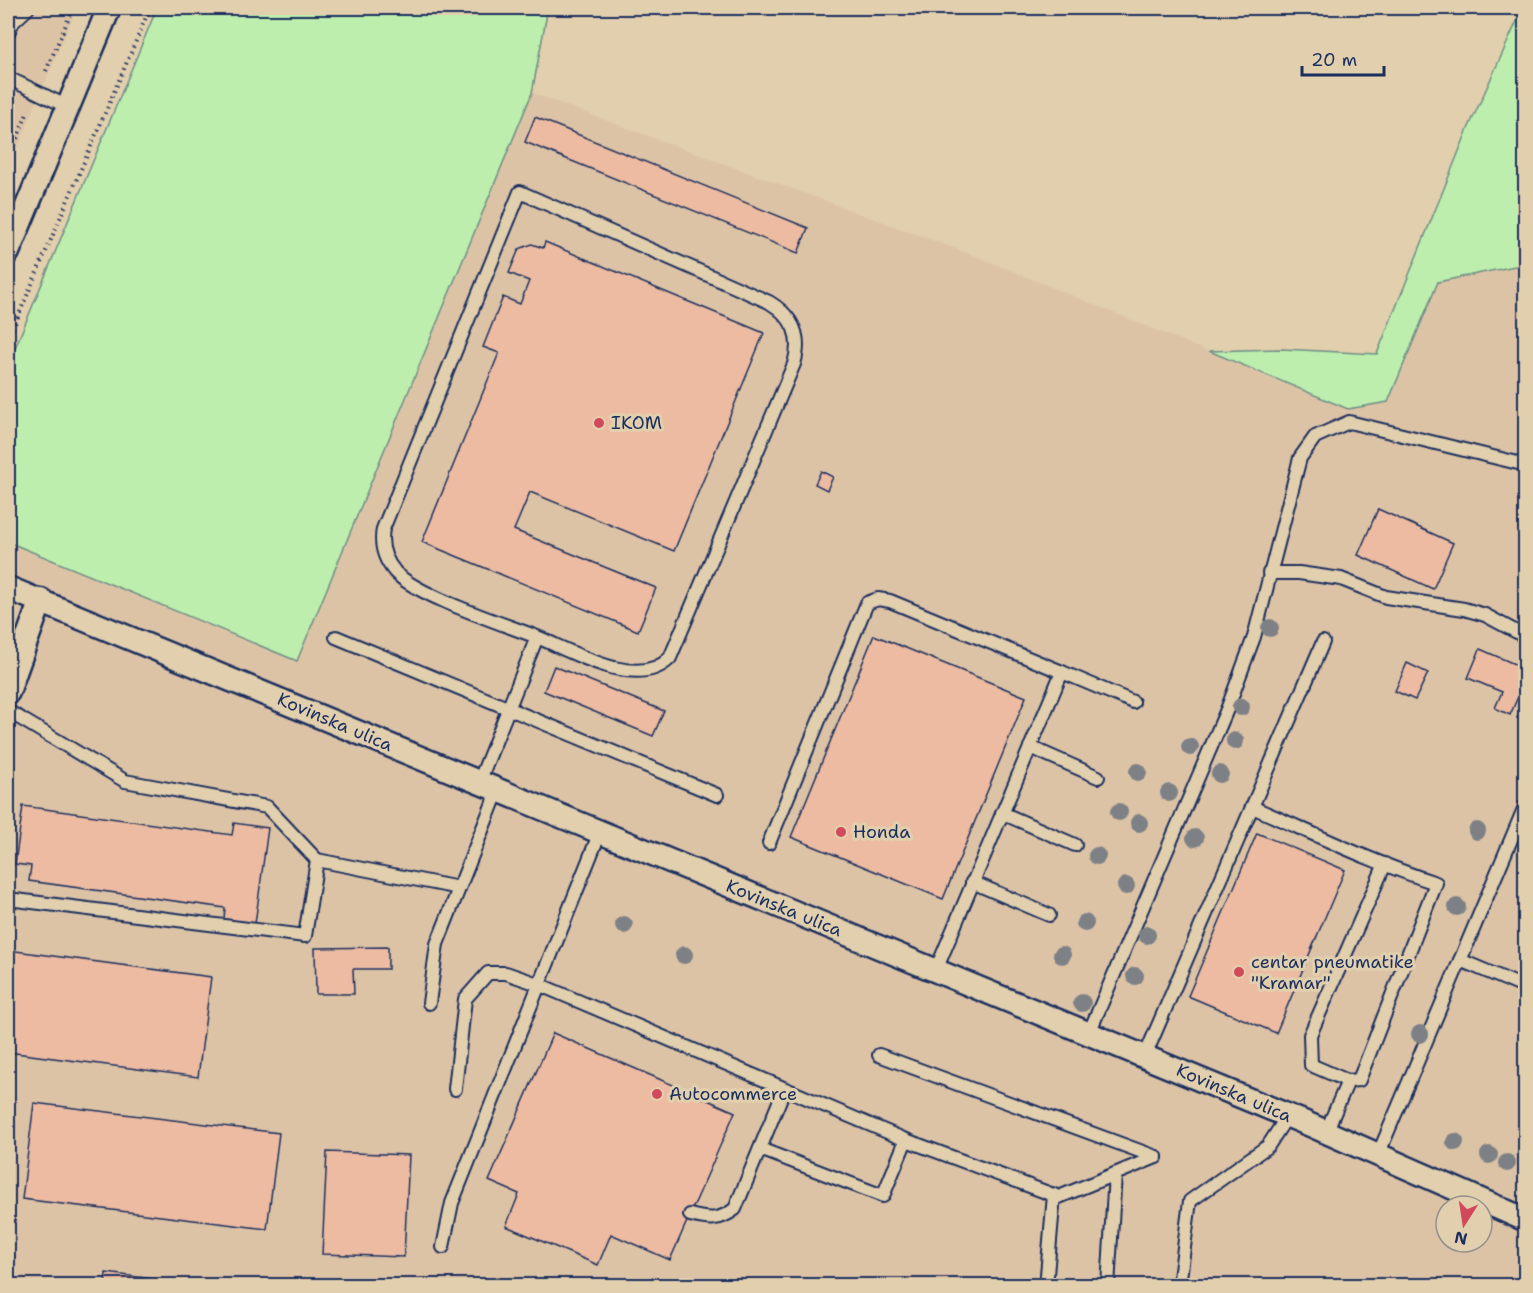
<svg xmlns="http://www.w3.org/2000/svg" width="1533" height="1293" viewBox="0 0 1533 1293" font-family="'Shantell Sans',sans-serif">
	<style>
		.built { fill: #ddc3a6; fill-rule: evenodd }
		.green { fill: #bdeead; stroke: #6c8e86; stroke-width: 1.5 }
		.building { fill: #edbba1; stroke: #1b2f5e; stroke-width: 1.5 }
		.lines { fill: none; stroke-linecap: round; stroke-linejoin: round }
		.service-casing { stroke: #1b2f5e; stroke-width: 16 }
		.minor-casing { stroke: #1b2f5e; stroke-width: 27 }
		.path { stroke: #1b2f5e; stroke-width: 4; stroke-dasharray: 1.5 4.5; stroke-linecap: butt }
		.service { stroke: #e1cfad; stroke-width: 12 }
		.minor { stroke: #e1cfad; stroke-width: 22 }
		.tree { fill: #7d8186 }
		.poi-dot { fill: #d1495b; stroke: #e1cfad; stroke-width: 2 }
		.labels { text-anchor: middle; stroke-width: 6; stroke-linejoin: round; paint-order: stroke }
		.poi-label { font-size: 18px; fill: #1b2f5e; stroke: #e1cfad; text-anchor: start }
		.street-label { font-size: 18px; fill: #1b2f5e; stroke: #e1cfad }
	</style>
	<rect width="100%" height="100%" fill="#e1cfad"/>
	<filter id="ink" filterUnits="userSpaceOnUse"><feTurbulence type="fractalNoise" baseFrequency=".0167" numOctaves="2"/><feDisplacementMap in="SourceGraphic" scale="12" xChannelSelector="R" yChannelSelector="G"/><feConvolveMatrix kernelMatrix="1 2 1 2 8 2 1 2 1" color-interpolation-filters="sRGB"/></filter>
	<g filter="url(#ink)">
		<g class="built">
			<polygon points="8,8 76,8 8,171"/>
			<path d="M532 93 978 257 1348 409 1388 402 1438 282 1525 264V1285H8V542L298 660ZM1446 1206H1482V1242H1446Z"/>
		</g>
		<g class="green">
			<polygon points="157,8 548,8 532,93 297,661 8,542 8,365"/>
			<polygon points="1523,8 1526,8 1525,264 1438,282 1388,402 1348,409 1209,351 1282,349 1377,354 1468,129"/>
		</g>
		<g class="building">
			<polygon points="535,117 808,228 798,253 525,142"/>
			<polygon points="545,242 764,333 674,551 530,492 514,530 656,588 638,631 422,542 499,353 483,347 503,297 520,304 529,281 509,273 519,249 532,244 543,248"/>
			<polygon points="821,471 833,477 827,490 815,484"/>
			<polygon points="1378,509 1453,543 1433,589 1358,555"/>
			<polygon points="874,635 1026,697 943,899 791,837"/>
			<polygon points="1480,649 1526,669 1526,721 1517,718 1524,702 1517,699 1510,715 1495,708 1502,692 1468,678"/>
			<polygon points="1407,663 1428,673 1415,700 1395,691"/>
			<polygon points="554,666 664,711 653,736 544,691"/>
			<polygon points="23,806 232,835 234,823 268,828 255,924 224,919 225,908 29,881 31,866 15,864"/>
			<polygon points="1257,833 1345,870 1276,1033 1188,996"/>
			<polygon points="388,947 388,969 353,969 354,994 316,994 315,948"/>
			<polygon points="8,950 211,977 198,1077 8,1052"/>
			<polygon points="553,1033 735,1112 670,1260 611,1234 598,1265 506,1226 519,1194 489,1181"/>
			<polygon points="34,1103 279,1133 267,1229 22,1199"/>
			<polygon points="327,1152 409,1155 404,1257 322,1254"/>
			<polygon points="106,1273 210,1286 105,1286"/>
		</g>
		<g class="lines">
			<g class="service-casing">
				<g id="service">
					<polyline points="8,33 12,23 28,8"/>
					<polyline points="8,78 68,107"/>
					<polyline points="1269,573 1299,573 1341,579 1386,597 1464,609 1485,615 1526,637"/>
					<polyline points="336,637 717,795"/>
					<polyline points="8,711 125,781 267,807 317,860"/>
					<polyline points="1030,747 1098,777"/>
					<path d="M479 782 537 637C574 652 638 691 670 658L794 364C802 337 794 317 769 302L520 192 383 529C380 545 384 559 395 572 417 596 504 624 537 637"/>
					<path d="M1252 807C1313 833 1373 863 1436 883L1359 1080 1348 1081 1311 1065 1310 1035 1385 864"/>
					<polyline points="1002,813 1075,845"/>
					<polyline points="769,843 867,603 878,599 890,601 1062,672"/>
					<polyline points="972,882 1049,915"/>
					<polyline points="8,899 305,936 317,860 459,888"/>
					<polyline points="1460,960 1526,988"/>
					<polyline points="936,970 1062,672 1133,702"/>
					<polyline points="429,1003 437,944 498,790"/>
					<polyline points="1089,1033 1228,707 1254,637 1300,458 1315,437 1349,422 1526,465"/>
					<polyline points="879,1055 1156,1157"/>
					<polyline points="1145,1056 1323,642"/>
					<polyline points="455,1089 465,999 488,973 506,973 538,984 906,1140 1059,1197 1156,1157"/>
					<polyline points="1326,1132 1348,1081"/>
					<polyline points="760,1149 883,1196 906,1140"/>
					<polyline points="1378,1155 1526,804"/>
					<path d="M690 1215C709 1220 719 1221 735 1209L784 1090"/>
					<polyline points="443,1247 452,1203 600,832"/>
					<polyline points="1046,1286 1054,1195"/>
					<polyline points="1108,1286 1115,1174"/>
					<polyline points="1179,1286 1190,1201 1268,1146 1288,1115"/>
				</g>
			</g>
			<g class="minor-casing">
				<g id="minor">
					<polyline points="8,252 109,8"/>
					<polyline points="8,588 1308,1124 1526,1220"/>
					<polyline points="8,692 41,600"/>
				</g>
			</g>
			<g class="path">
				<polyline points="46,71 73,8"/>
				<polyline points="8,161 27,114"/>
				<polyline points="8,340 150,8"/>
			</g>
			<use href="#service" class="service"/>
			<use href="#minor" class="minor"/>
		</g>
		<g class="tree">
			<circle cx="1270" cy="628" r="9"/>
			<circle cx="1241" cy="707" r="9"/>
			<circle cx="1235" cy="741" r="9"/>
			<circle cx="1190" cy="747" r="9"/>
			<circle cx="1138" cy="772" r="9"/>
			<circle cx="1220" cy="774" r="9"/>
			<circle cx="1169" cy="793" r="9"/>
			<circle cx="1119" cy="812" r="9"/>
			<circle cx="1139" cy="823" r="9"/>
			<circle cx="1477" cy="831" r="9"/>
			<circle cx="1195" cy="838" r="9"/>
			<circle cx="1097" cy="856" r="9"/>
			<circle cx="1126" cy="886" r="9"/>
			<circle cx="1457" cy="907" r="9"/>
			<circle cx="1085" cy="923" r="9"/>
			<circle cx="624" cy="925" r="9"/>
			<circle cx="1147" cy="935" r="9"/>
			<circle cx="684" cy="955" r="9"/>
			<circle cx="1062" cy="955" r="9"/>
			<circle cx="1135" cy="976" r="9"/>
			<circle cx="1082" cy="1003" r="9"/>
			<circle cx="1420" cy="1034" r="9"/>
			<circle cx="1455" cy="1142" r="9"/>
			<circle cx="1489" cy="1155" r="9"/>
			<circle cx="1507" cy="1163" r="9"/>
		</g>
	</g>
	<g class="poi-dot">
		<circle cx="599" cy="423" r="6"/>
		<circle cx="841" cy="832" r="6"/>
		<circle cx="1239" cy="972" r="6"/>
		<circle cx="657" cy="1094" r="6"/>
	</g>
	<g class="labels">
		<g class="poi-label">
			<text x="611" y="429">IKOM</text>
			<text x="853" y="838">Honda</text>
			<text x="1251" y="968">centar pneumatike<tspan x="1251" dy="21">"Kramar"</tspan></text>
			<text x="669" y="1100">Autocommerce</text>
		</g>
		<g class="street-label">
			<text transform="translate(335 722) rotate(23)" y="6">Kovinska ulica</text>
			<text transform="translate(784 908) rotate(22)" y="6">Kovinska ulica</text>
			<text transform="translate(1234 1093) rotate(23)" y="6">Kovinska ulica</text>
		</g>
	</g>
	<rect width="1533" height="1293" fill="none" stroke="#e1cfad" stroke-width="30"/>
	<rect x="15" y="15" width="1503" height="1263" fill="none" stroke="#1b2f5e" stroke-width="2" filter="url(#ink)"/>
	<g transform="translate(1464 1224) rotate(192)"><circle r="28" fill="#e1cfad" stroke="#928f8d" stroke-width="1.5"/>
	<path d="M0-4.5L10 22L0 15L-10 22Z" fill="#d1495b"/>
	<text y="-9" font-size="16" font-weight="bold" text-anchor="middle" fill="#1b2f5e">N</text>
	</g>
	<path d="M1302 66v9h82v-9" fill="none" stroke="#1b2f5e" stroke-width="3"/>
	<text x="1311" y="66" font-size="18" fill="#1b2f5e" stroke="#e1cfad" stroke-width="4.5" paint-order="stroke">20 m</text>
</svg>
